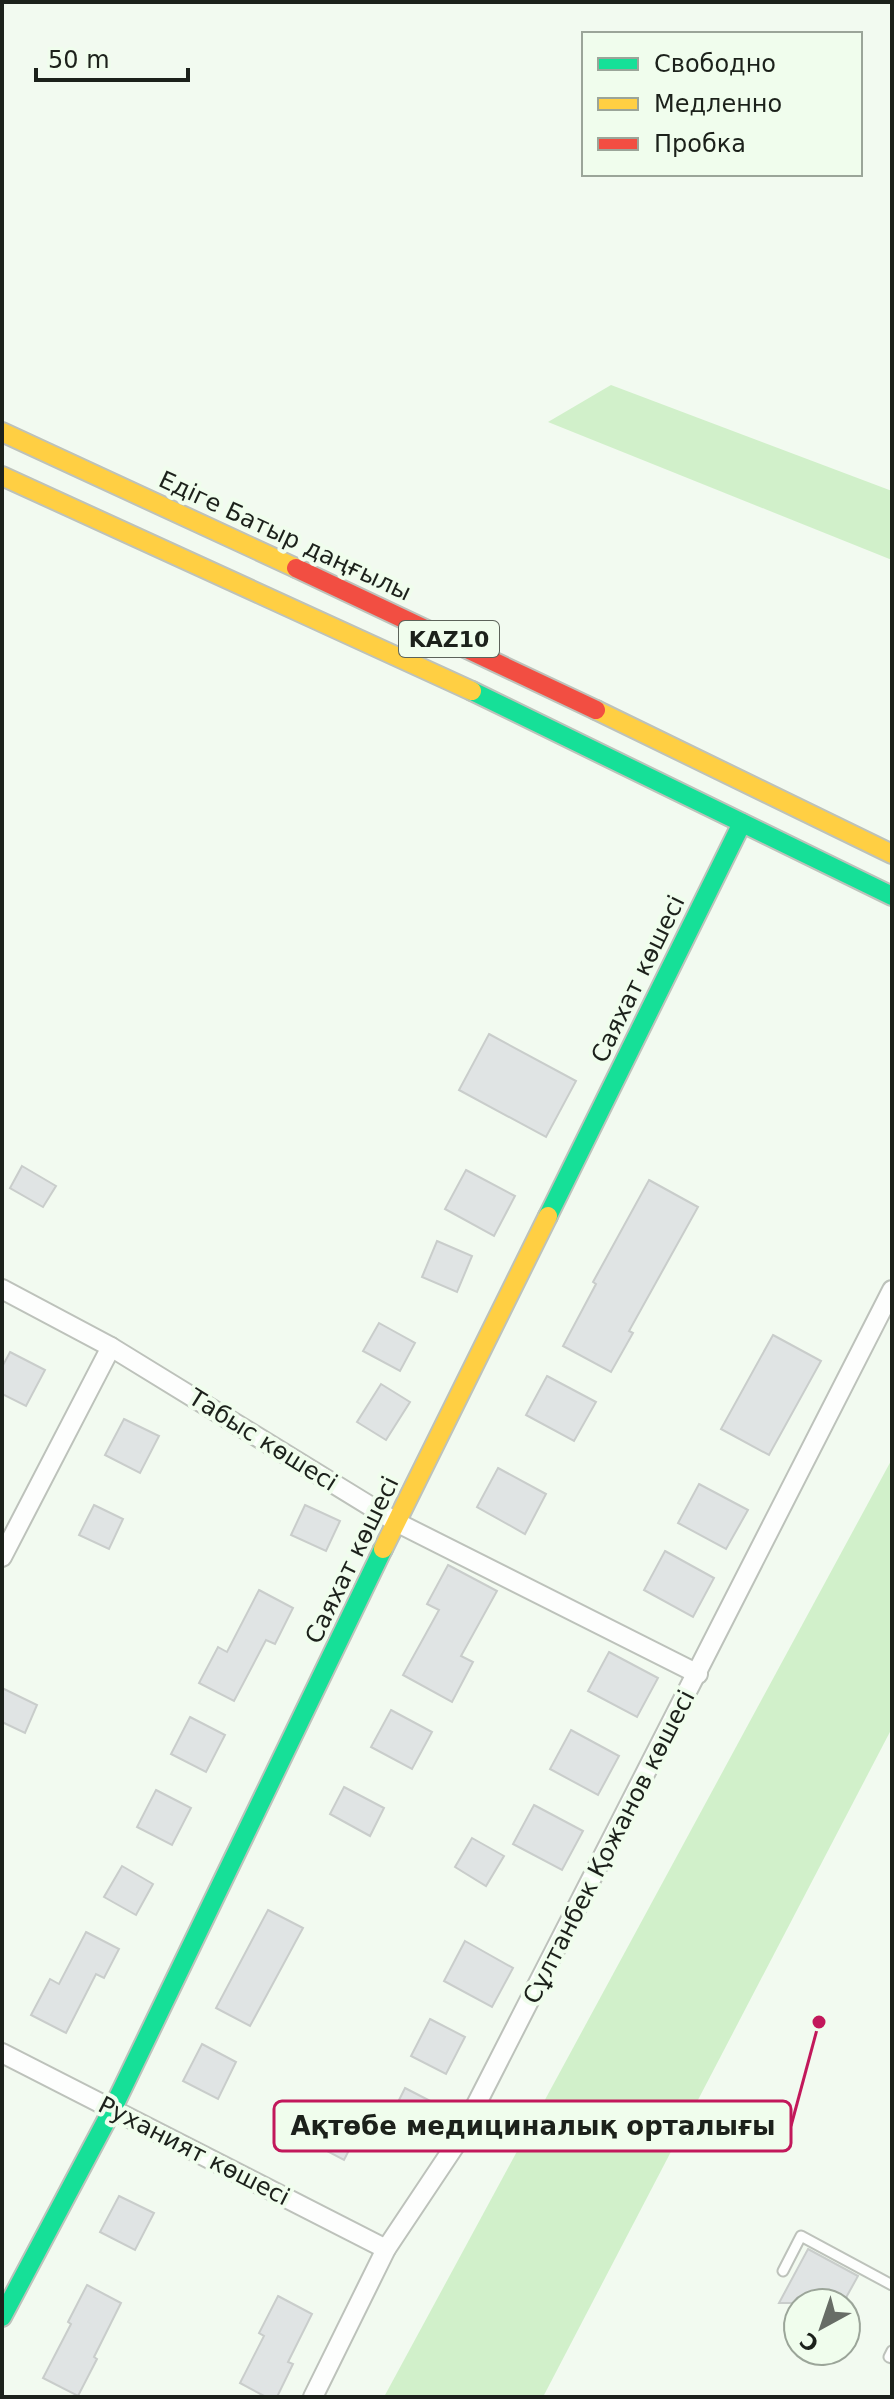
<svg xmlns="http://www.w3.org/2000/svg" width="894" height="2399" viewBox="0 0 894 2399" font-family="'DejaVu Sans',sans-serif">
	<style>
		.green { fill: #d1f0ca }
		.building { fill: #e0e4e4; stroke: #c9cdcb; stroke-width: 2 }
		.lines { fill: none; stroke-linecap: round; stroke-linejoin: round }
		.lane-casing { stroke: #bdc2bb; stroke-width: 13 }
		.street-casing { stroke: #bdc2bb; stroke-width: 22 }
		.fast-casing { stroke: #bdc2bb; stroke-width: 22 }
		.slow-casing { stroke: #bdc2bb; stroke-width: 22 }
		.jam-casing { stroke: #bdc2bb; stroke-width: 22 }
		.lane { stroke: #fdfefd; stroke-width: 9 }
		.street { stroke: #fdfefd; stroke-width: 18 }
		.fast { stroke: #16e098; stroke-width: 18 }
		.slow { stroke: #ffcf43; stroke-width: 18 }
		.jam { stroke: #f24e42; stroke-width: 18 }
		.labels { text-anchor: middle; stroke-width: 8; stroke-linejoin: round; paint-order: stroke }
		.shield { fill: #f0fded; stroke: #5c635a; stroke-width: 2 }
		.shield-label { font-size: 22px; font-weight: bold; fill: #1c211b }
		.street-label { font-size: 24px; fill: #1c211b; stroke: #f0fded }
		.leader { fill: none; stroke: #c2185b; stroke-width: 3 }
		.callout-dot { fill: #c2185b; stroke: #f0fded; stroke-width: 3 }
		.callout { fill: #f0fded; stroke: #c2185b; stroke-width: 3 }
		.callout-label { font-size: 26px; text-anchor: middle; font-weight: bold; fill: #1c211b }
	</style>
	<rect width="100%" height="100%" fill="#f2faf0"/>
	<g class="green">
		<polygon points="611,385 892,491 892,560 548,422"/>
		<polygon points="892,1459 892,1728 543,2397 384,2397"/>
	</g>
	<g class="building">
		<polygon points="489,1034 576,1081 546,1137 459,1090"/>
		<polygon points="22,1166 56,1186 43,1207 10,1188"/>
		<polygon points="466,1170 515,1196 494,1236 445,1209"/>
		<polygon points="649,1180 698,1207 629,1331 633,1333 611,1372 563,1346 596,1284 593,1282"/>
		<polygon points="437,1241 472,1256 457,1292 422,1277"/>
		<polygon points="379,1323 415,1343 400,1371 363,1351"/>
		<polygon points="773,1335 821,1361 769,1455 721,1429"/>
		<polygon points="10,1352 45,1370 26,1406 2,1394 2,1367"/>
		<polygon points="547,1376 596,1402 574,1441 526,1415"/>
		<polygon points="381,1384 410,1402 386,1440 357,1422"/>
		<polygon points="124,1419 159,1436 140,1473 105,1455"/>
		<polygon points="498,1468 546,1494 525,1534 477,1507"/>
		<polygon points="699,1484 748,1510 726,1549 678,1523"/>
		<polygon points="94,1505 123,1519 109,1549 79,1535"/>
		<polygon points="305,1505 340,1521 326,1551 291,1535"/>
		<polygon points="665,1551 714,1578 693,1617 644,1590"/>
		<polygon points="448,1565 497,1591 461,1656 473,1662 452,1702 403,1675 439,1610 427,1604"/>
		<polygon points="259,1590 293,1608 275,1644 266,1640 234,1701 199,1683 218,1647 227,1652"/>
		<polygon points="609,1652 658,1678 637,1717 588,1691"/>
		<polygon points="2,1688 37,1705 25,1733 2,1722"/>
		<polygon points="391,1710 432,1732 412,1769 371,1747"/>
		<polygon points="190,1717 225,1735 206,1772 171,1754"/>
		<polygon points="571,1730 619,1756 598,1795 550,1769"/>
		<polygon points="344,1787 384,1808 370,1836 330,1814"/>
		<polygon points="156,1790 191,1808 172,1845 137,1827"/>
		<polygon points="534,1805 583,1831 562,1870 513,1844"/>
		<polygon points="472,1838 504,1856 486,1886 455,1867"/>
		<polygon points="122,1866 153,1884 136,1915 104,1897"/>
		<polygon points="268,1910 303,1928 250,2026 216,2008"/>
		<polygon points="86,1932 119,1949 104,1978 96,1974 66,2033 31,2015 50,1979 59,1984"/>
		<polygon points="465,1941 513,1968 492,2007 444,1981"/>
		<polygon points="430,2019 465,2037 446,2074 411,2056"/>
		<polygon points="202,2044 236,2062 218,2099 183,2081"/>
		<polygon points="405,2088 440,2106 421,2142 387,2124"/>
		<polygon points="328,2105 363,2123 344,2160 310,2142"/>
		<polygon points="119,2196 154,2213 135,2250 100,2232"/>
		<polygon points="808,2249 858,2276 843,2303 779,2303"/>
		<polygon points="87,2285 121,2303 94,2357 97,2359 78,2396 43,2378 71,2324 68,2322"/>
		<polygon points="278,2296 312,2314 288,2362 293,2364 277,2397 266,2397 240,2383 264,2336 259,2333"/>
	</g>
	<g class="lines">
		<g class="lane-casing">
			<g id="lane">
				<polyline points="783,2271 801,2236 892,2285"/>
				<polyline points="892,2351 889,2357 892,2358"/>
			</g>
		</g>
		<g class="street-casing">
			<g id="street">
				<polyline points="2,1289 111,1347 396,1522 698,1674"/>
				<polyline points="2,1557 111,1347"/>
				<polyline points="2,2053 386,2249"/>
				<polyline points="313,2397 386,2249 456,2144 892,1290"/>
			</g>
		</g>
		<g class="fast-casing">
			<g id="fast">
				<polyline points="472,691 892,896"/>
				<polyline points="548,1216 742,823"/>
				<polyline points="2,2317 112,2110 383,1549"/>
			</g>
		</g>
		<g class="slow-casing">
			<g id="slow">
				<polyline points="2,432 296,568"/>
				<polyline points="2,476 472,691"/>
				<polyline points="596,710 892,854"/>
				<polyline points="383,1549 548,1216"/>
			</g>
		</g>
		<g class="jam-casing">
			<polyline id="jam" points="296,568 596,710"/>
		</g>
		<use href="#lane" class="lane"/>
		<use href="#street" class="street"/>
		<use href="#fast" class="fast"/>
		<use href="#slow" class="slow"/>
		<use href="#jam" class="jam"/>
	</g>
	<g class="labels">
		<rect class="shield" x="399" y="621" width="100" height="36" rx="6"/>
		<g class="shield-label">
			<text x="449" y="647">KAZ10</text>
		</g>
		<g class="street-label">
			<text transform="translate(285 536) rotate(25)" y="8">Едіге Батыр даңғылы</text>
			<text transform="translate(638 979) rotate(-64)" y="8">Саяхат көшесі</text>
			<text transform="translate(263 1440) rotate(32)" y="8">Табыс көшесі</text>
			<text transform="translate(352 1560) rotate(-64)" y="8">Саяхат көшесі</text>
			<text transform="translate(609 1847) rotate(-63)" y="8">Сұлтанбек Қожанов көшесі</text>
			<text transform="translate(194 2151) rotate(27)" y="8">Руханият көшесі</text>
		</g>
	</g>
	<path class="leader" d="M819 2022L791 2126"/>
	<circle class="callout-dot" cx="819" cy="2022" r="8"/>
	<rect class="callout" x="274" y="2101" width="517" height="50" rx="8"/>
	<g class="callout-label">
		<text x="533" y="2135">Ақтөбе медициналық орталығы</text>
	</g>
	<rect width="894" height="2399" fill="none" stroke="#1c211b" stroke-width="8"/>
	<rect x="582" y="32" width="280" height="144" fill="#f0fded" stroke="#9ba599" stroke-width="2"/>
	<rect x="598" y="58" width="40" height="12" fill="#16e098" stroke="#9ba599" stroke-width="2"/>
	<text x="654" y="72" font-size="24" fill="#1c211b">Свободно</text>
	<rect x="598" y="98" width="40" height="12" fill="#ffcf43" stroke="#9ba599" stroke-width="2"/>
	<text x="654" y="112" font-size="24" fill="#1c211b">Медленно</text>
	<rect x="598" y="138" width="40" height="12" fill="#f24e42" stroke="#9ba599" stroke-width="2"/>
	<text x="654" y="152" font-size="24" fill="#1c211b">Пробка</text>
	<g transform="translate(822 2327) rotate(220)"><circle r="38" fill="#f0fded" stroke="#9ba599" stroke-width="2"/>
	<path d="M0-6L14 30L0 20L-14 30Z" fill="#676d66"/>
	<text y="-12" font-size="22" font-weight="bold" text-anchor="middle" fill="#1c211b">С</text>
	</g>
	<path d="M36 68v12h152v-12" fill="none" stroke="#1c211b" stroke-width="4"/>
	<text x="48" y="68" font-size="24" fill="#1c211b" stroke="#f0fded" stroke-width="6" paint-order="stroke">50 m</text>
</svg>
